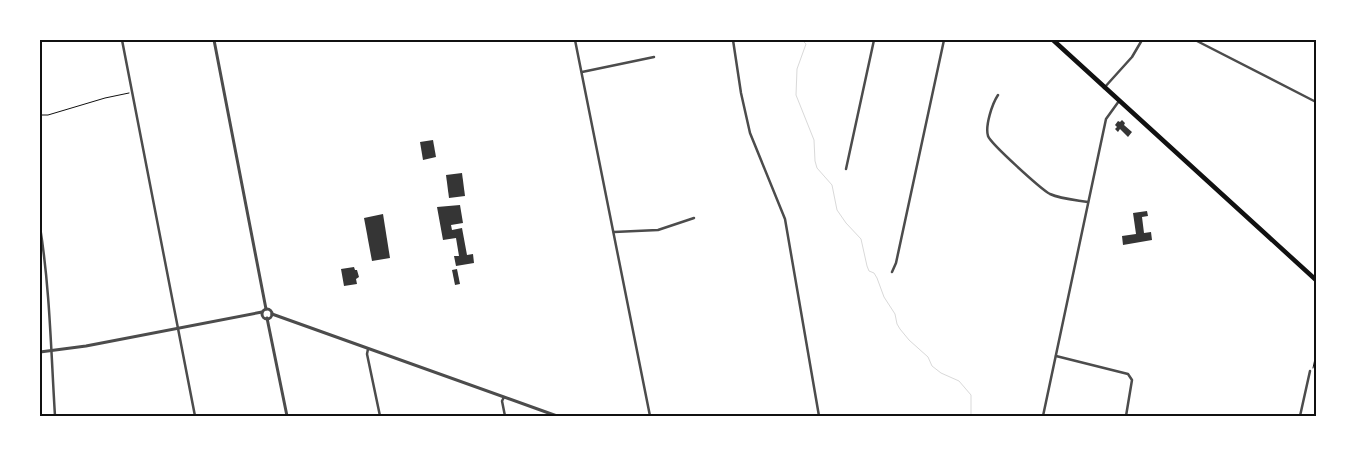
<svg xmlns="http://www.w3.org/2000/svg" width="1356" height="456" viewBox="0 0 1356 456" font-family="'Titillium Web',sans-serif">
	<style>
		.lines { fill: none; stroke-linecap: round; stroke-linejoin: round }
		.stream { stroke: #d9d9d9; stroke-width: 1 }
		.building { fill: #353535 }
		.path { stroke: #111; stroke-width: 1 }
		.minor { stroke: #4c4c4c; stroke-width: 2.5 }
		.tertiary { stroke: #4c4c4c; stroke-width: 3 }
		.trunk { stroke: #111; stroke-width: 4.5 }
		.neatline { fill: none; stroke: #111; stroke-width: 2 }
	</style>
	<rect width="100%" height="100%" fill="#fff"/>
	<g class="lines">
		<polyline class="stream" points="802,40 806,44 797,69 796,95 814,140 815,161 817,168 832,185 837,210 846,223 861,239 867,266 869,271 874,273 877,278 884,297 895,314 897,324 900,329 909,340 928,357 932,366 941,373 959,381 971,395 971,416"/>
	</g>
	<g class="building">
		<polygon points="1122,120 1125,123 1124,125 1132,132 1128,137 1120,129 1118,132 1115,129 1117,127 1115,125 1118,121 1120,122"/>
		<polygon points="433,140 436,157 423,160 420,142"/>
		<polygon points="462,173 465,196 449,198 446,175"/>
		<polygon points="460,205 463,223 451,225 452,230 462,228 467,255 473,254 474,263 456,266 454,256 459,256 456,238 443,240 437,207"/>
		<polygon points="1147,211 1148,216 1142,217 1144,233 1151,232 1152,240 1123,245 1122,236 1136,234 1133,213"/>
		<polygon points="383,214 390,258 372,261 364,218"/>
		<polygon points="354,267 355,270 357,270 359,277 356,279 357,284 344,286 341,269"/>
		<polygon points="457,269 460,284 455,285 452,270"/>
	</g>
	<g class="lines">
		<g class="path">
			<polyline points="40,115 48,115 105,98 129,93"/>
			<polyline points="1313,368 1316,354"/>
		</g>
		<g class="minor">
			<polyline points="122,40 195,416"/>
			<polyline points="575,40 650,416"/>
			<polyline points="733,40 741,93 750,133 785,219 819,416"/>
			<polyline points="1195,40 1316,102"/>
			<polyline points="582,72 654,57"/>
			<polyline points="1104,88 1132,57 1142,40"/>
			<path d="M998 95C992 104 985 126 988 136 991 144 1041 189 1050 194 1061 199 1076 200 1088 202"/>
			<polyline points="846,169 874,40"/>
			<path d="M40 227C50 289 51 353 55 416"/>
			<polyline points="614,232 658,230 694,218"/>
			<polyline points="892,272 896,263 944,40"/>
			<polyline points="368,349 367,354 380,416"/>
			<polyline points="1056,356 1128,374 1132,380 1126,416"/>
			<polyline points="504,397 502,401 505,416"/>
			<polyline points="1043,416 1106,119 1119,101"/>
			<polyline points="1300,416 1310,371"/>
		</g>
		<g class="tertiary">
			<polyline points="214,40 266,309"/>
			<circle cx="267" cy="314" r="5"/>
			<polyline points="272,314 557,416"/>
			<polyline points="267,318 287,416"/>
			<polyline points="40,352 86,346 262,312"/>
		</g>
		<polyline class="trunk" points="1053,40 1316,280"/>
	</g>
	<rect width="1356" height="456" fill="none" stroke="#ffffff" stroke-width="82"/>
	<rect x="41" y="41" width="1274" height="374" class="neatline"/>
</svg>
